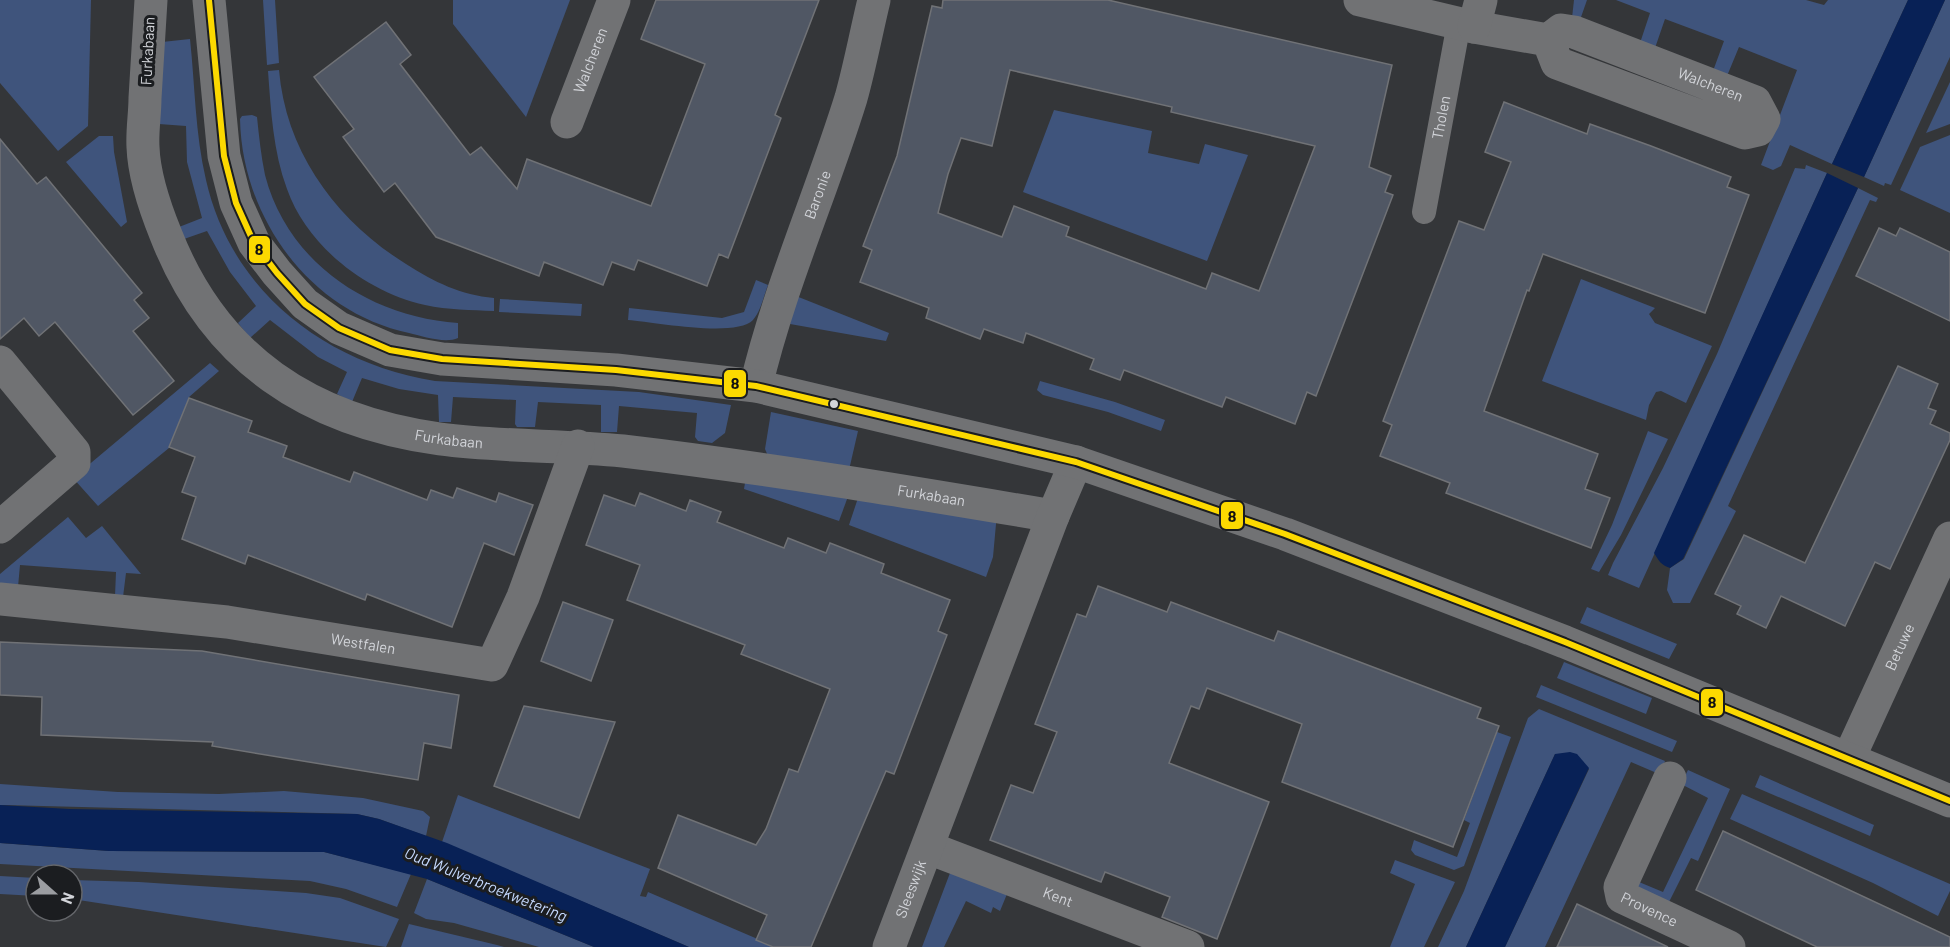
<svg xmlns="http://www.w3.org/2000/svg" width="1950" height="947" viewBox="0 0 1950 947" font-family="Barlow,sans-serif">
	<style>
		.green { fill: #3f547c }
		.water { fill: #082156 }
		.building { fill: #505764; stroke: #707276; stroke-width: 1.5; fill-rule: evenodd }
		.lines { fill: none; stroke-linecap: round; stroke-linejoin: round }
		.service { stroke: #717274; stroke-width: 24 }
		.minor { stroke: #717274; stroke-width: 33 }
		.tertiary { stroke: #717274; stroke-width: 33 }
		.bus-1-casing { stroke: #1b1d20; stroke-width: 10 }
		.bus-1 { stroke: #fcd900; stroke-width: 6 }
		.bus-dot { fill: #d2d4d9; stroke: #1b1d20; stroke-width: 2 }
		.labels { text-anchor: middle; stroke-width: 6; stroke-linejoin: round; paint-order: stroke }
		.street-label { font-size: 15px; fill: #d2d4d9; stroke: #1b1d20 }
		.water-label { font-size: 16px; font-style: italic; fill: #c4d8fd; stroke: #1b1d20 }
		.line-badge { stroke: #1b1d20; stroke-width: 2 }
		.pale-badge-label { font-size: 16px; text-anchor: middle; font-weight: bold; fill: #111 }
	</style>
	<rect width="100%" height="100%" fill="#343639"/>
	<g class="green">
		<polygon points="0,0 91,0 88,126 58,151 0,83"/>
		<polygon points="263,0 275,0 279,63 267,65"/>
		<polygon points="453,0 570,0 526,117 453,24"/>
		<polygon points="1574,0 1587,0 1580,20 1572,18"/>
		<polygon points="1616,0 1806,0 1824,5 1828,0 1908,0 1832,164 1790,145 1781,166 1773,170 1761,165 1797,70 1739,47 1727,76 1713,71 1724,41 1665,19 1655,48 1640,43 1650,13"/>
		<polygon points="1945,0 1950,0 1950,57 1891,185 1885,183 1884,186 1864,177"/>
		<path d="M190 39C195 85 195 134 206 180 231 291 325 363 435 381L639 392 731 405 725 433 712 443 698 441 695 437 697 413 619 406 617 432H601V405L538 402 535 427H517L515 424 516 400 453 397 451 422H439L438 395 399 389 362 378 352 402 337 394 347 372 318 357 270 320 250 338 238 323 256 306 230 272 207 231 184 239 179 227 202 218 187 162 186 126 159 124 162 42Z"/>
		<path d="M279 70C286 153 337 221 406 264 434 282 461 295 494 298V311C471 310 448 310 425 305 366 292 307 246 287 189 273 151 271 111 268 71Z"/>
		<polygon points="1950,82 1950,124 1926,133"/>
		<polygon points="1054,110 1152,131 1148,153 1199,164 1205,144 1248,155 1207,261 1023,192"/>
		<path d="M252 115 257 117C259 136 261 156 265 175 288 264 371 317 458 323V338C445 344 422 336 409 333 310 312 242 218 240 119L242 116Z"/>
		<polygon points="1950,135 1950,213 1900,190 1920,147"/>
		<polygon points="99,136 113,136 114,152 127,222 121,227 66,162"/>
		<polygon points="1806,165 1827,173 1639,588 1608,575 1613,563 1663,468 1717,354 1795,168 1805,169"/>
		<polygon points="1858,188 1878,198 1876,202 1870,200 1728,506 1736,511 1690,603 1673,603 1667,590 1670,568 1684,559"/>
		<polygon points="1581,279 1655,308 1649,314 1655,323 1712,346 1686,403 1661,391 1656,392 1649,405 1646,420 1542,381"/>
		<path d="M756 280 768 285C764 295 761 311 753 320 736 338 653 322 628 320L629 308 722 318 744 312Z"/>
		<polygon points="796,296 889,333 886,341 790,324"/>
		<polygon points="500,299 582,304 581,316 499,312"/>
		<polygon points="210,363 219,371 189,397 169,448 98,506 73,478"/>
		<polygon points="1040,381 1115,402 1165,420 1161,431 1108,412 1043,395 1037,390"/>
		<polygon points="771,412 858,431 849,470 768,456 765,449"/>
		<polygon points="1648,431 1668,439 1621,535 1599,572 1591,569 1612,525"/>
		<polygon points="746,477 850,491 839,521 744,489"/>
		<polygon points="860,492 997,513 993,557 986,577 849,525"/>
		<polygon points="68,517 86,538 102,526 141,574 126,573 123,597 115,596 116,572 20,565 18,587 0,591 0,574"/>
		<polygon points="1587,607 1677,644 1669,659 1580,623"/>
		<polygon points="1564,662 1652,698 1646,714 1557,678"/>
		<polygon points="1541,685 1677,741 1672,752 1536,697"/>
		<polygon points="1539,709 1665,761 1659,774 1631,762 1545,947 1505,947 1589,769 1555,754 1466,947 1438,947 1464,891 1528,718"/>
		<polygon points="1497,732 1511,737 1464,866 1454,870 1415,855 1411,850 1414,840 1457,857 1470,823 1464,820"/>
		<polygon points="1688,770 1730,789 1698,861 1691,858 1667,906 1637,887 1639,882 1663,892 1708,798 1681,784"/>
		<polygon points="1760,775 1874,825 1870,836 1755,787"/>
		<polygon points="0,784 118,792 219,794 284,791 363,798 423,811 430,817 426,836 379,819 357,814 4,805 0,805"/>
		<polygon points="1742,794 1950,884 1950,891 1938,916 1873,883 1730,819"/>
		<polygon points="458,795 650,869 640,896 646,897 648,892 776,947 689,947 442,842"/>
		<polygon points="0,843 109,851 324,852 411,874 397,907 346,889 310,881 0,864"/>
		<polygon points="1395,860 1455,882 1424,947 1390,947 1415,884 1390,873"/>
		<polygon points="950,873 1007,894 1000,911 993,907 991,913 966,901 944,947 922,947"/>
		<polygon points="0,876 36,878 36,896 0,894"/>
		<polygon points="427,879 594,947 539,947 454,923 426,919 414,913"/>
		<polygon points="72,880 139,882 306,893 340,898 399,919 386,947 72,899"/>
		<polygon points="409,924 497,945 504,947 401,947"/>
	</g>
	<g class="water">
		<polygon points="1908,0 1945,0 1864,177 1832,164"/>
		<path d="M1827 173 1858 188 1683 559 1670 568C1661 565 1659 561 1654 553Z"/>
		<polygon points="1570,752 1577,754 1589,768 1505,947 1466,947 1555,754"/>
		<polygon points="0,805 69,809 357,814 379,819 447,843 689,947 594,947 427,879 324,852 109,851 0,843"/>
	</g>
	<g class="building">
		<polygon points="656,0 819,0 775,115 781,118 728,258 719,254 707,286 638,260 634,270 612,262 603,285 544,262 539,276 436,237 395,183 384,192 343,137 354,129 314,77 386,22 411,55 400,64 470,155 481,147 517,189 527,159 651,206 705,64 641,39"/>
		<path d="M943 0H1108L1392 65 1369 167 1391 176 1385 192 1393 195 1316 396 1307 392 1295 424 1226 397 1222 407 1124 370 1120 380 1090 369 1094 359 1026 333 1023 343 984 329 980 339 926 318 929 308 860 282 872 250 863 246 897 156 932 6 942 8ZM1010 70 1172 107 1171 112 1315 146 1259 291 1212 273 1206 289 1066 236 1069 227 1014 206 1002 237 938 213 948 174 961 138 992 146Z"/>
		<polygon points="1504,102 1587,134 1590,124 1651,146 1731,177 1727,187 1749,195 1705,313 1543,254 1529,291 1527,290 1484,411 1598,454 1585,489 1610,498 1591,548 1446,493 1450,483 1380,456 1392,425 1383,421 1459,221 1484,230 1511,162 1485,152"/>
		<polygon points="0,139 37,184 46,177 142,293 134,300 149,318 133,331 174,381 133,415 55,322 39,336 24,318 0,339"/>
		<polygon points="1879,228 1896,236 1900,228 1950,252 1950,321 1856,276"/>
		<polygon points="1898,366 1938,384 1928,408 1936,411 1930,424 1950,433 1950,440 1890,569 1875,562 1845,626 1781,596 1766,628 1737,614 1741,606 1715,594 1744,535 1805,563"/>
		<polygon points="189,398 252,421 248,432 287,446 283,457 350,482 354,472 427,500 431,490 453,498 457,488 496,502 499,493 533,505 514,555 484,543 452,627 367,594 365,600 248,555 245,564 182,539 196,497 182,492 195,457 169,447"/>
		<polygon points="640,493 686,511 690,500 721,512 717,522 784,548 788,538 826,553 830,543 884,564 881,573 950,600 938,631 947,635 894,774 886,771 811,947 773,947 756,940 767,915 658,868 678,815 756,845 766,829 789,769 798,772 830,689 741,654 745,645 627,600 640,565 586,545 604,495 635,506"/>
		<polygon points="1098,586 1167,612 1171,602 1274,641 1278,631 1481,708 1477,718 1499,726 1453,847 1282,782 1302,724 1207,688 1199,709 1191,706 1169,763 1269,802 1217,939 1162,917 1170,897 1105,872 1101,882 990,840 1011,785 1033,793 1057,732 1035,724 1077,614 1086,617"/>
		<polygon points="563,602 613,620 591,681 541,661"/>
		<polygon points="0,642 202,651 459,695 451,748 424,743 418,780 212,746 213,742 41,735 42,697 0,695"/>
		<polygon points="524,706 615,722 579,818 494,786"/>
		<polygon points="1723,831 1950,937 1950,947 1817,947 1696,890"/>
		<polygon points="1577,904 1668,947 1557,947"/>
	</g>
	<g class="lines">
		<path class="service" id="s1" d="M1424 212 1459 23"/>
		<g class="minor">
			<path id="s2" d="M151 0C149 33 147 65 145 98 145 114 142 131 143 147 144 177 155 208 166 235 215 360 310 421 440 439 500 447 562 445 623 451 767 468 910 492 1053 516"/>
			<path id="s3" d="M1360 0 1474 27 1548 40 1561 30 1574 32 1755 102 1764 119 1758 130 1745 133 1557 63 1548 40"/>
			<polyline points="1474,27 1481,0"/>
			<path id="s4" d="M567 122 614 0"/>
			<polyline points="0,362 74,452 74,463 0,527"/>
			<path id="s5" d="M756 386C779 288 821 195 851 98 860 66 866 33 874 0"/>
			<path id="s6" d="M0 599 227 622 492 665 523 597 578 446"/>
			<path id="s7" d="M1849 758 1950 538"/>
			<path id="s8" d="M1670 778 1620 887 1622 897 1729 947"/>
			<path id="s9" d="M929 848 1188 947"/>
			<path id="s10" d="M889 947 1053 516 1076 462"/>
		</g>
		<polyline class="tertiary" points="209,0 224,156 236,203 254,243 277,273 305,304 339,328 390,350 442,359 616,370 756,386 1076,462 1285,534 1565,642 1950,801"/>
		<g class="bus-1-casing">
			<polyline id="bus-1" points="209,0 224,156 236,203 254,243 277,273 305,304 339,328 390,350 442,359 616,370 756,386 1076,462 1285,534 1565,642 1950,801"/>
		</g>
		<use href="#bus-1" class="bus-1"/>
	</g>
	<circle class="bus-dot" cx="834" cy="404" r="5"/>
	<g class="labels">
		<g class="street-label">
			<text transform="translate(148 51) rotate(-87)" y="5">Furkabaan</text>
			<text dy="5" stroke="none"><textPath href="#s4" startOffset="66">Walcheren</textPath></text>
			<text dy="5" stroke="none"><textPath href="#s3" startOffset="368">Walcheren</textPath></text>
			<text dy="5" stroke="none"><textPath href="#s1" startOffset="96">Tholen</textPath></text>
			<text dy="5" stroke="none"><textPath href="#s5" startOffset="201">Baronie</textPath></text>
			<text dy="5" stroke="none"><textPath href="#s2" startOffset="608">Furkabaan</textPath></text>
			<text dy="5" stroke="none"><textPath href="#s2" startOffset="1094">Furkabaan</textPath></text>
			<text dy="5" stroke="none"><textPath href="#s6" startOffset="366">Westfalen</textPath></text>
			<text dy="5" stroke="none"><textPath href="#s7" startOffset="122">Betuwe</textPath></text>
			<text dy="5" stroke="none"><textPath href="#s10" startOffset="62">Sleeswijk</textPath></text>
			<text dy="5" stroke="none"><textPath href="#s9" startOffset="138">Kent</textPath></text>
			<text dy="5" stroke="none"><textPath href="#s8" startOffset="160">Provence</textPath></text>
		</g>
		<g class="water-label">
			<text transform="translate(486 884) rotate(22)" y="6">Oud Wulverbroekwetering</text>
		</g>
	</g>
	<g class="line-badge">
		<rect x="248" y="235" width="23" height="29" rx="6" fill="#fcd900"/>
		<rect x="723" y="369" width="24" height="29" rx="6" fill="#fcd900"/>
		<rect x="1220" y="501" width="24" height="29" rx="6" fill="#fcd900"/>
		<rect x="1700" y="688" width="24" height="29" rx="6" fill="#fcd900"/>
	</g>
	<g class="pale-badge-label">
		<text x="259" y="255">8</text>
		<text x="735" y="389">8</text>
		<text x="1232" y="522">8</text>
		<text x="1712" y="708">8</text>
	</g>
	<g transform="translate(54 893) rotate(111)"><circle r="28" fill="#1b1d20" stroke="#64666a" stroke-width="1.5"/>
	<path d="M0-4.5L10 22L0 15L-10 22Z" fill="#9b9da1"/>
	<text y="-9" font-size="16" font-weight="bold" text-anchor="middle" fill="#d2d4d9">N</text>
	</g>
</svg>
